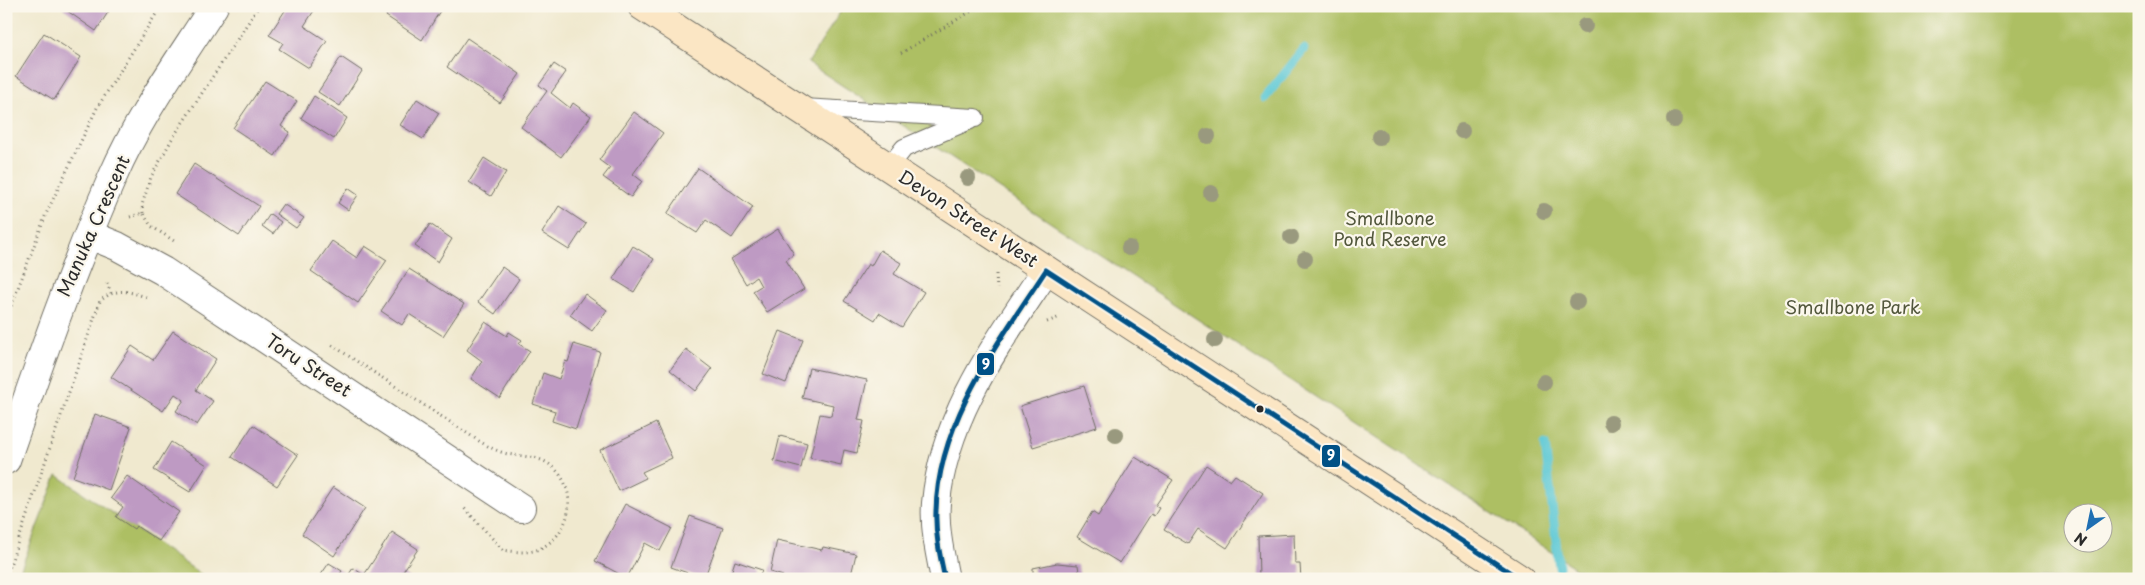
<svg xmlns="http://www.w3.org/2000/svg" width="2145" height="585" viewBox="0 0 2145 585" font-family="'Playpen Sans',sans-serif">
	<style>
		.green { fill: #adbf63; stroke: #6c7547; fill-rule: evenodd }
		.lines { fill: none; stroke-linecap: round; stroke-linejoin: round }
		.stream { stroke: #5cc8d4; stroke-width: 9 }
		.building { fill: #be9ac3 }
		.lane-casing { stroke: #706e64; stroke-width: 20 }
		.street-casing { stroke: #706e64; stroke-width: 30 }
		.secondary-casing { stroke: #706e64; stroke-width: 30 }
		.path { stroke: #706e64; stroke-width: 3; stroke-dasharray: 1 4; stroke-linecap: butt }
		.lane { stroke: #fff; stroke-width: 18 }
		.street { stroke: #fff; stroke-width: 28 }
		.secondary { stroke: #fbe6c4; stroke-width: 28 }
		.bus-1-casing { stroke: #fbf7ec; stroke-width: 9 }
		.bus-1 { stroke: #005186; stroke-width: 5 }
		.tree { fill: #99997e }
		.bus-dot { fill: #2b2b2b; stroke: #fbf7ec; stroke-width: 2 }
		.labels { text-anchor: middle; stroke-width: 4.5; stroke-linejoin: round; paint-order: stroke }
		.street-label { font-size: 18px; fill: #2b2b2b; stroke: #fbf7ec }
		.park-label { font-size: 18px; fill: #52573c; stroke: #fbf7ec }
		.line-badge { stroke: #fbf7ec; stroke-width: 2 }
		.badge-label { font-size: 14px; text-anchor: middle; font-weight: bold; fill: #fff }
	</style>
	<rect width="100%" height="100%" fill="#fbf7ec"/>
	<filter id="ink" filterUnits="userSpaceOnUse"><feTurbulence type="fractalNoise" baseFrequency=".02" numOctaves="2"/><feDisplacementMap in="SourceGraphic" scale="10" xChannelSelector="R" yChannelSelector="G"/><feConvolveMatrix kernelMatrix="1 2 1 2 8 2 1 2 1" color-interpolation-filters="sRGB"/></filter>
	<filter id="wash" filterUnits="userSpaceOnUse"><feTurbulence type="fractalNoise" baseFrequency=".0096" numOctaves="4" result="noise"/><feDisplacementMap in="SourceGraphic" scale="20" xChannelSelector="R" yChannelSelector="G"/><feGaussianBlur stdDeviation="1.12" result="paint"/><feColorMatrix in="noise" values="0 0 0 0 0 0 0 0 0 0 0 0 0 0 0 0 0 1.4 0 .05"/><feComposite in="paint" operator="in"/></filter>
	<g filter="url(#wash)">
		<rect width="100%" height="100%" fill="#f0e9cf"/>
		<g class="green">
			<path d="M844 6H2139V579H1592L808 63ZM2072 512H2102V542H2072Z"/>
			<polygon points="57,475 208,579 17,579"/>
		</g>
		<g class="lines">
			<g class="stream">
				<polyline points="1265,98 1304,49"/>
				<polyline points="1545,444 1559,567"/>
			</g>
		</g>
		<g id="blocks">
			<g class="building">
				<polygon points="65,6 112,6 96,31 63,8"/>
				<polygon points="288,6 317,6 304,26 327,41 309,68 279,49 283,43 269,35"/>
				<polygon points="392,6 443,6 422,40 386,16"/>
				<polygon points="44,33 81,57 54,100 16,76"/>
				<polygon points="467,38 520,74 500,103 447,67"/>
				<polygon points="341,57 362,71 340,106 318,92"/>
				<polygon points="554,64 566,72 551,93 570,108 573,103 591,116 561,157 521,127 547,91 539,85"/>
				<polygon points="265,81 297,101 281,126 290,132 275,156 233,128"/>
				<polygon points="314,96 347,118 334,139 301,118"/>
				<polygon points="417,99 439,113 423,139 400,125"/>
				<polygon points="634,112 663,133 633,174 642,181 631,197 603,177 610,168 599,160"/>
				<polygon points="484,158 506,172 491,196 469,182"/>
				<polygon points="194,164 259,206 239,236 175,194"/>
				<polygon points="698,168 753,207 732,238 706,220 697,233 667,214"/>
				<polygon points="348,188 358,195 348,210 338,203"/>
				<polygon points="283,204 304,218 296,228 276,214"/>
				<polygon points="559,206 586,224 569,250 542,233"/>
				<polygon points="270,214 281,222 273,234 262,226"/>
				<polygon points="430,224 452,239 438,262 415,246"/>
				<polygon points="778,229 794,254 786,260 804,289 767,312 753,291 761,286 756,277 746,284 731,259"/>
				<polygon points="332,241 357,258 365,246 387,260 358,303 311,271"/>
				<polygon points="633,246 654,259 634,292 613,279"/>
				<polygon points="880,250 901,263 894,274 924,292 902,327 879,313 875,320 844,301 868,264 871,266"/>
				<polygon points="502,267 519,279 495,314 478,302"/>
				<polygon points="409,269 464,304 443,336 409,314 402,325 381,311"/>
				<polygon points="585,294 607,310 592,331 570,315"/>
				<polygon points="485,322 507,336 509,332 522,340 519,344 530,351 500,398 471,379 482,361 467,350"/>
				<polygon points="173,331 216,359 196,390 213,401 197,425 176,411 184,400 175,394 163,411 111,377 132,346 153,360"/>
				<polygon points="780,331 803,340 786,383 763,374"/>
				<polygon points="574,344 600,352 576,429 552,421 555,411 533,404 543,373 559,379 565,361 568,362"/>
				<polygon points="686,349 712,369 696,391 670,370"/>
				<polygon points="809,368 867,380 858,420 864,421 857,453 844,450 841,465 810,458 820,414 831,416 833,405 802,398"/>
				<polygon points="1084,386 1097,427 1033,447 1020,406"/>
				<polygon points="95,414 131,427 109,490 73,477"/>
				<polygon points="656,423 672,458 642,472 646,478 619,491 600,450"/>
				<polygon points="253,425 298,455 277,486 232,457"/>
				<polygon points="780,436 807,443 801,468 774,461"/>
				<polygon points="171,442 207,465 190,492 154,470"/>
				<polygon points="1135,457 1173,480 1155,506 1159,508 1154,516 1151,514 1120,563 1077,537 1092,512 1098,516"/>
				<polygon points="1206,465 1230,481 1235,475 1263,493 1227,548 1198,529 1188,544 1164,530"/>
				<polygon points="127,476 179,512 159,541 136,526 134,529 116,517 123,507 111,498"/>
				<polygon points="333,487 365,508 334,556 302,534"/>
				<polygon points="625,504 672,528 660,551 645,543 627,578 595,561"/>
				<polygon points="690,516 723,528 704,579 671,567"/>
				<polygon points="392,532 418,549 402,573 411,579 346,579 353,568 364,575"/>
				<polygon points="1294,534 1295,564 1300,564 1301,579 1259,579 1258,536"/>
				<polygon points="777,540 822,550 823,547 856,554 850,579 783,579 783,576 770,572"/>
				<polygon points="735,561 762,570 759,579 729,579"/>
				<polygon points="329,563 342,571 337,579 318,579"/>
				<polygon points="1057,563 1078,565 1080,579 1033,579 1033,568"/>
			</g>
		</g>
	</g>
	<g filter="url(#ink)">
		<use href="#blocks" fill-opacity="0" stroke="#706e64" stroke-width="1"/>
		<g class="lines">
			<g class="lane-casing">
				<g id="lane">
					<polyline points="803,108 975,118"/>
					<polyline points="889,167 904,148 970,120"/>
				</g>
			</g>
			<g class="street-casing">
				<g id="street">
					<polyline points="90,235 117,246 163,271 521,508"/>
					<path d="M6 460C39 364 72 269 113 176 139 116 179 61 214 6"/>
					<path d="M945 579C940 554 934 528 936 503 944 414 999 342 1046 270"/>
				</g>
			</g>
			<g class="secondary-casing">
				<polyline id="secondary" points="642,6 1520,579"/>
			</g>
			<g class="path">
				<polyline points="901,53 980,6"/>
				<polyline points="143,213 142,205 151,177 172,139 259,6"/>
				<polyline points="130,217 143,213 151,226 174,241"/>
				<polyline points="996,274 997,289"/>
				<polyline points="107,283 111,293"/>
				<polyline points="6,320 46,214 97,108 161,6"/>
				<polyline points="1047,322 1060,317"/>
				<path d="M332 345 479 441C487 446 495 450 504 453 522 458 539 454 554 468 579 492 571 533 541 548 529 554 516 552 503 550L464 508"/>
				<path d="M6 577 100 301C117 287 127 291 146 297"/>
			</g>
			<use href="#lane" class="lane"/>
			<use href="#street" class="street"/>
			<use href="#secondary" class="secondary"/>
			<g class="bus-1-casing">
				<path id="bus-1" d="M945 579C940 556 935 534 936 511 938 421 999 342 1046 270L1520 579"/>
			</g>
			<use href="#bus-1" class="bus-1"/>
		</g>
		<g class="tree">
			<circle cx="1585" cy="26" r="8"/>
			<circle cx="1674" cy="120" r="8"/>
			<circle cx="1462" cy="131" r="8"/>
			<circle cx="1208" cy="136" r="8"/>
			<circle cx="1379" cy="137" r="8"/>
			<circle cx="968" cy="178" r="8"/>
			<circle cx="1211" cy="193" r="8"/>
			<circle cx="1544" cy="211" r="8"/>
			<circle cx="1291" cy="237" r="8"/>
			<circle cx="1129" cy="248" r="8"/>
			<circle cx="1305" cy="259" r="8"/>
			<circle cx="1577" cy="302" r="8"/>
			<circle cx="1215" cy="340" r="8"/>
			<circle cx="1544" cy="382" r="8"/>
			<circle cx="1611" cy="423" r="8"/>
			<circle cx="1116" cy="435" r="8"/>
		</g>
	</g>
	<circle class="bus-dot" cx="1260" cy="409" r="4.5"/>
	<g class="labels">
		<g class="street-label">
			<text transform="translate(968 219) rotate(33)" y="6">Devon Street West</text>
			<text transform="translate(94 226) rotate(-66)" y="6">Manuka Crescent</text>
			<text transform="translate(308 366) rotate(33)" y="6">Toru Street</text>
		</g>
		<g class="park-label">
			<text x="1390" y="225">Smallbone<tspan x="1390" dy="21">Pond Reserve</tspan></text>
			<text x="1853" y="314">Smallbone Park</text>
		</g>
	</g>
	<g class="line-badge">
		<rect x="976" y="352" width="19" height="24" rx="5" fill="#005186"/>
		<rect x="1321" y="444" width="20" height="24" rx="5" fill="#005186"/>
	</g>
	<g class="badge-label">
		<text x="986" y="369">9</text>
		<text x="1331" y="460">9</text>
	</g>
	<rect width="2145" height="585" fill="none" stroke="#fbf7ec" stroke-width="25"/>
	<g transform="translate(2088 528) rotate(213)"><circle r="24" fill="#fbf7ec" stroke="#a8a59f"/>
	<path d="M0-4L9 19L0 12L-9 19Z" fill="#1f6fb2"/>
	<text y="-8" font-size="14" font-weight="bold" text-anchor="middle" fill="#2b2b2b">N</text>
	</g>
</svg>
